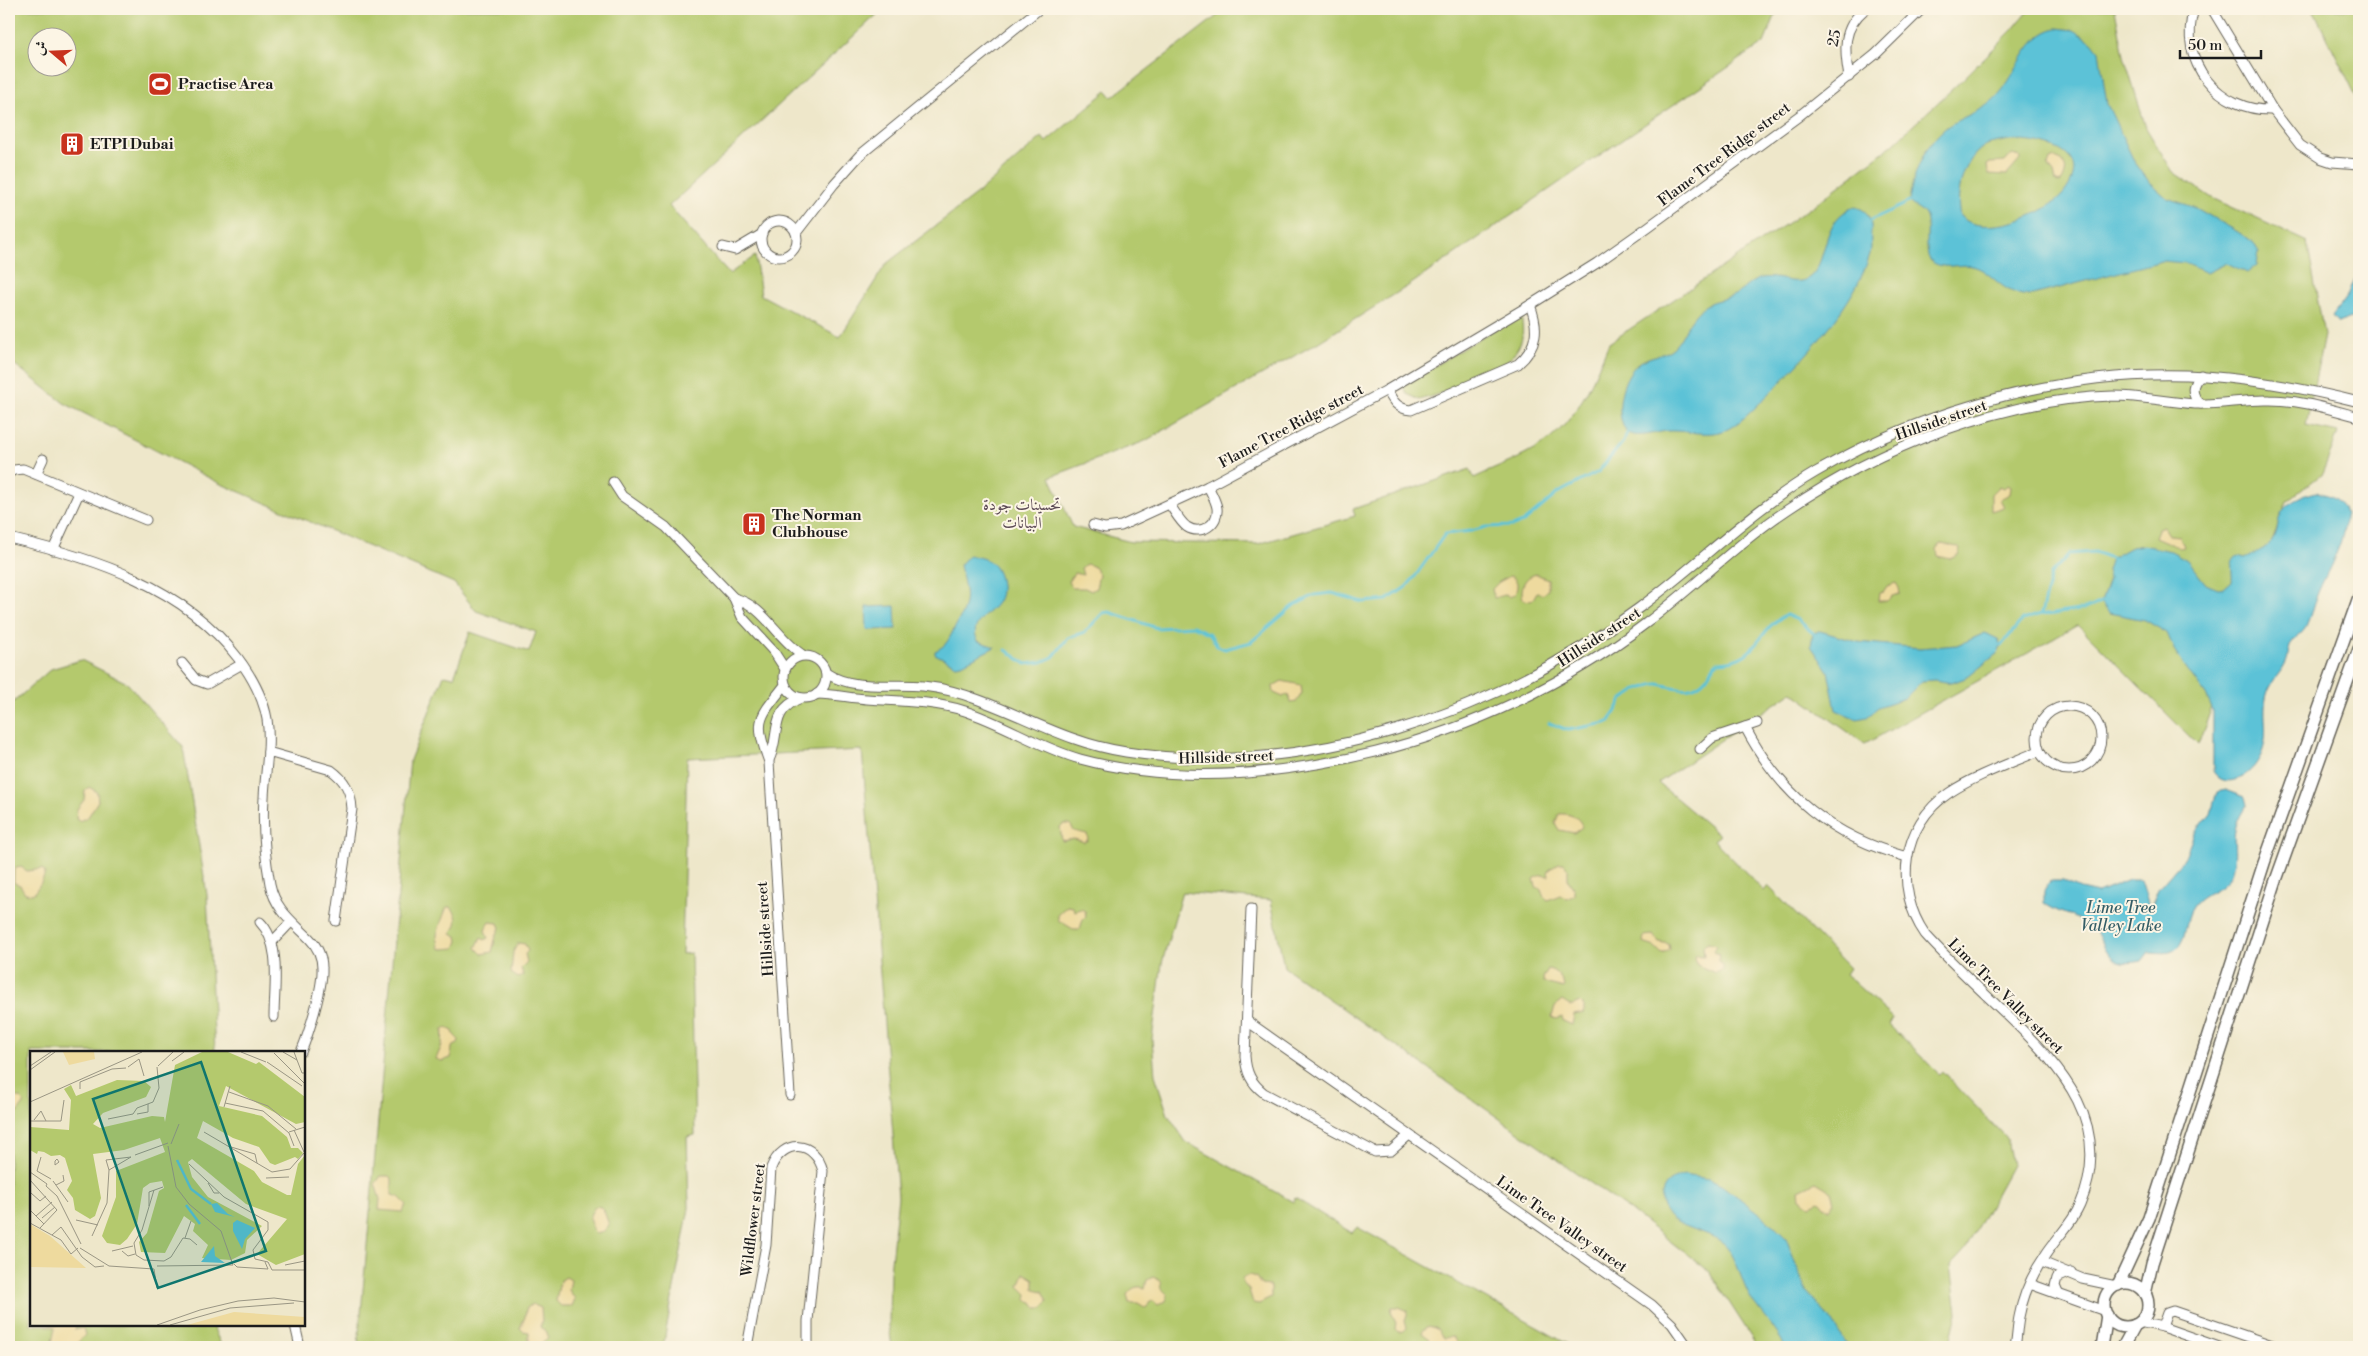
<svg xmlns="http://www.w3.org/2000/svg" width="2368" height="1356" viewBox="0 0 2368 1356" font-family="'Libre Bodoni',Amiri,serif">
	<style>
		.green { fill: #b4c96d; stroke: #687244; fill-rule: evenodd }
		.sand { fill: #eeda9e; stroke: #857b5d }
		.water { fill: #5bc2d7; stroke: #3c6f7a; fill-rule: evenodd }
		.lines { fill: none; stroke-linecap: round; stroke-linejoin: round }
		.stream { stroke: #5bc2d7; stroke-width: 3 }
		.minor-casing { stroke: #666359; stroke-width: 11 }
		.tertiary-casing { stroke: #666359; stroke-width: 14 }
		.minor { stroke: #fff; stroke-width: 9 }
		.tertiary { stroke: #fff; stroke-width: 11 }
		.labels { text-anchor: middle; stroke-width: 4; stroke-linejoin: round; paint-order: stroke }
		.street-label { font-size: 15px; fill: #1c1c1c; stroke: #fcf5e5 }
		.poi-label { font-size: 15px; font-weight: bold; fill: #1c1c1c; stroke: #fcf5e5; text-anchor: start }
		.neighbourhood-label { font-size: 16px; fill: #5a4854; stroke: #fcf5e5 }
		.water-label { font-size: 16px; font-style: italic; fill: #355e67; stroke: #fcf5e5 }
		.inset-river { fill: none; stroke: #5bc2d7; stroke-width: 2.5 }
		.inset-road { fill: none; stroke: #9a9684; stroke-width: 1 }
		.view { fill: #0f766e; fill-opacity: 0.15; stroke: #0f766e; stroke-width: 2.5 }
		.inset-edge { fill: none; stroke: #1c1c1c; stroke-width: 2.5 }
	</style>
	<rect width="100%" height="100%" fill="#fcf5e5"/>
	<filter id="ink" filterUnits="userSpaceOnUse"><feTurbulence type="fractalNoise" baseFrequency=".02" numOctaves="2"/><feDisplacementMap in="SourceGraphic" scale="10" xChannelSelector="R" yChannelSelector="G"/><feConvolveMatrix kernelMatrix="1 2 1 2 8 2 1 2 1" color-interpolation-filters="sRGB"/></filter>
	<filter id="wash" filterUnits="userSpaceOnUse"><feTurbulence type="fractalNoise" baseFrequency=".0096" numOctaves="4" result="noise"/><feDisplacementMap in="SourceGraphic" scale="20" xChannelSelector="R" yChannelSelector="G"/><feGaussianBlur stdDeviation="1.12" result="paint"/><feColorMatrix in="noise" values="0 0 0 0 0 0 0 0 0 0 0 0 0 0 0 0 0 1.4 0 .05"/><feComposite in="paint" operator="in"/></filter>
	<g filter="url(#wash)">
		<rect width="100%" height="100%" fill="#eee7ca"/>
		<g class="green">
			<path d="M9 9H883L669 206 729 274 755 256 761 295 840 337 886 264 978 193 1042 137 1046 142 1107 91 1112 97 1226 9H1778L1764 43 1408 286 1317 343 1145 441 1050 477 1073 527 1131 542 1258 544 1355 516 1353 509 1470 469 1474 478C1497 467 1523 458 1543 444 1578 420 1593 380 1609 343L1816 204 1892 145 1963 79 2013 29 2027 12 2022 9H2115L2124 56 2146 128 2173 172 2212 198 2307 242 2324 335 2306 426 2338 433 2322 474 2287 501 2198 745 2078 625 1865 744 1792 692 1658 783 1720 835 1714 840 1764 891 1768 886 1849 968 1845 974 1893 1018 1889 1025 1939 1074 1942 1071 2007 1139 2012 1165 1965 1250 1951 1265 1957 1313 1949 1347H1758L1709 1271 1632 1212 1284 967 1271 900 1182 892 1162 963 1152 1039 1155 1075 1168 1115 1186 1142 1293 1202 1295 1198 1352 1233 1357 1227 1573 1347H892L889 1326 890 1272 898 1197 862 750 687 758 682 954 691 953 695 1135 687 1137 689 1208 663 1347H358L410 760 444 675 454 677 470 632 529 652 536 632 476 611 454 583 221 484 64 403 9 360ZM38 38H68V68H38Z"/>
			<polygon points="2313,9 2359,9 2359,102"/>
			<path d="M1521 313C1522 321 1524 333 1521 341 1511 374 1449 390 1420 400L1407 394 1403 385Z"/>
			<polygon points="81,660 127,683 183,747 207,895 215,1052 31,1052 31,1325 212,1325 222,1347 9,1347 9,706 51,669"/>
		</g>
		<g class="sand">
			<polygon points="2012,154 2019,156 2020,160 2007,175 1988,174 1987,165 1990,163 2005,162"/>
			<path d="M2055 158 2062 161C2067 168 2067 176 2060 183L2056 182 2054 173 2048 166 2050 160Z"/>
			<polygon points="2008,485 2011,487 2010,494 2000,499 2004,507 1991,511 1991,494 1999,486 2003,488"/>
			<polygon points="2164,527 2169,535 2180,536 2184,547 2180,548 2155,537 2158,529"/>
			<polygon points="1941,544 1958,547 1960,549 1958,555 1950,559 1938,556 1937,549"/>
			<polygon points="1086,564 1093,566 1099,574 1096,588 1091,591 1085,588 1072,588 1068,582 1074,573 1083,575 1081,568"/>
			<path d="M1536 574 1548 579V589L1542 595 1537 592 1533 599 1526 601 1523 599C1520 587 1524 577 1536 574Z"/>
			<path d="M1510 576C1519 579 1518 587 1515 594L1510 597 1504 595 1494 598 1492 589 1499 582Z"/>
			<polygon points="1896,583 1899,588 1900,594 1892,596 1887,601 1878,601 1879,593 1883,592 1887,586"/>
			<polygon points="1282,681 1301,685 1302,693 1297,701 1290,702 1288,694 1283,697 1274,693 1273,686"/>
			<polygon points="89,787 97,792 98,801 88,817 79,821 76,819 77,809 84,800 85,791"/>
			<path d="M1559 814C1568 813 1581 817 1582 827L1574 833 1559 830 1555 823Z"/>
			<polygon points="1063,824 1070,824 1074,831 1087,834 1088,840 1084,842 1074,839 1062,841 1060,827"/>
			<polygon points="1559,863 1564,863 1568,869 1568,880 1574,889 1574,895 1567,899 1560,895 1548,900 1544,897 1541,889 1536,887 1534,879 1541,875 1549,876 1548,871"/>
			<path d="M21 867 27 871 42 869 45 872C45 878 37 889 33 894L25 893 20 885 14 883V871L16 868Z"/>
			<polygon points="1067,906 1073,907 1075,911 1081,909 1085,911 1086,917 1083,919 1080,929 1073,929 1058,920 1058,914"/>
			<path d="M447 907H451C460 918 457 924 451 934L457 936 458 941 455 948 443 949 439 948C439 943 437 939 437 935 437 933 446 908 447 907Z"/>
			<polygon points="490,922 498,923 500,928 496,936 492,952 482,954 476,948 481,937 484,940 488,938 485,930"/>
			<polygon points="1653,935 1659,942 1669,944 1670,950 1662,954 1655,947 1643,943 1644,936"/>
			<polygon points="518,943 525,944 528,951 525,954 527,962 521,968 523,975 518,978 511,973 513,952"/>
			<polygon points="1708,943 1716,945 1713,952 1720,954 1719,961 1723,965 1723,969 1715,973 1697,965 1694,959 1695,955 1704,956 1703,946"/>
			<path d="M1548 969C1556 970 1564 980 1564 988L1544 983 1543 978Z"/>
			<polygon points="1562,1001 1570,1006 1580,1002 1584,1006 1584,1013 1574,1015 1572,1025 1563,1021 1562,1017 1556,1019 1552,1017 1555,1006"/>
			<polygon points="447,1028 453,1031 454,1035 459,1040 458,1044 452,1047 451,1058 442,1061 436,1059 442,1045 443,1030"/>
			<path d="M9 1083 13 1089V1095C19 1098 22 1097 24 1104L17 1113H9Z"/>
			<polygon points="381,1176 389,1176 392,1179 392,1195 399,1197 406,1204 403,1212 379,1210 380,1199 375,1184"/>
			<polygon points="1816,1182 1831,1191 1834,1202 1829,1209 1825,1208 1819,1201 1810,1205 1800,1198 1799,1190"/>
			<polygon points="597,1206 603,1208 609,1225 603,1232 596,1234 593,1231 589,1217 594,1208"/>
			<polygon points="1024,1273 1034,1279 1034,1289 1043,1291 1048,1301 1043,1308 1037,1308 1033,1302 1026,1300 1027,1294 1019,1286"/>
			<polygon points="1249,1275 1256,1277 1261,1285 1271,1286 1271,1298 1259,1304 1253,1303 1249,1290 1242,1282 1243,1278"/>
			<polygon points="566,1277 571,1280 569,1290 575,1299 572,1306 561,1306 556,1301 560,1281"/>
			<path d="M1153 1277 1161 1281 1162 1289 1168 1295 1166 1301 1158 1305 1152 1300 1146 1308 1138 1303H1129L1127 1295C1131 1288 1137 1285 1145 1288L1147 1280Z"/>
			<polygon points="532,1304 541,1308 542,1321 540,1327 547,1332 548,1337 542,1344 533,1347 529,1341 529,1332 523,1331 520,1328 525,1317 526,1309"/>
			<polygon points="1392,1307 1399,1307 1408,1311 1405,1321 1407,1328 1404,1331 1398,1332 1395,1329 1396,1322 1391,1312"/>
			<polygon points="45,1325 76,1325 75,1330 83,1328 85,1335 75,1345 68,1343 64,1347 51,1347 55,1328"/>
			<polygon points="1429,1326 1437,1329 1444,1338 1453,1337 1459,1347 1432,1346 1430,1339 1422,1333 1423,1330"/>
		</g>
		<g class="water">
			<path d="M2057 28 2074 30 2082 35 2092 42 2099 51 2107 104 2134 161 2150 183 2167 198 2196 208 2238 232 2253 242 2259 252 2257 265 2247 273 2227 263 2207 273 2185 263 2162 261 2029 296C1999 293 1992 270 1972 266 1959 263 1943 271 1931 261 1923 254 1930 228 1926 217 1922 208 1914 208 1909 202 1912 174 1927 138 1953 123 1969 114 1986 109 1998 95 2018 74 2025 35 2057 28ZM2004 141C2034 139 2098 148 2064 193 2046 216 1982 239 1960 216 1955 194 1963 162 1982 148 1988 143 1996 143 2004 141Z"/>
			<path d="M1854 207C1868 209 1872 219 1871 232 1870 240 1872 246 1870 254 1855 305 1807 355 1771 392 1757 405 1745 420 1728 429 1710 438 1687 430 1668 431 1654 432 1641 439 1627 433 1613 414 1621 376 1639 363 1649 355 1665 356 1674 347 1683 338 1686 325 1695 315 1711 296 1722 303 1738 293 1744 289 1749 283 1756 280 1774 271 1796 290 1811 276 1829 259 1820 220 1854 207Z"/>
			<polygon points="2359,269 2359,315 2338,323 2332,316 2349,293"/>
			<path d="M2316 492C2329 494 2345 501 2345 517 2345 543 2327 571 2317 595 2312 605 2311 617 2306 627 2303 633 2297 636 2293 641 2288 647 2289 655 2286 662 2281 673 2272 680 2268 691 2259 717 2274 738 2256 764 2246 778 2224 790 2213 771V711L2206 695 2176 654 2167 633 2145 620 2109 613 2101 602 2109 579 2107 570 2111 558 2131 547 2143 545 2171 551 2187 560 2206 584 2218 589 2224 588 2232 581C2233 571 2228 562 2238 556L2245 558C2254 554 2266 549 2272 541 2277 535 2277 527 2279 519 2283 503 2302 495 2316 492Z"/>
			<path d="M969 555C976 557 986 558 991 563 1000 570 1004 589 999 599 993 614 967 621 978 641L995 647 962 664 956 665 935 654V651C946 646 948 641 953 631 970 601 967 598 960 565Z"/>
			<polygon points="895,606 896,629 867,630 866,607"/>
			<polygon points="1820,631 1858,642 1920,648 1958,645 1985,633 1998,639 2001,646 1999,652 1968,677 1952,683 1934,680 1922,681 1905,698 1881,706 1867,717 1857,719 1836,710 1828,671 1811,646 1813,633"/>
			<path d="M2226 790 2245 797 2247 805C2225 836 2240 843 2232 871 2226 892 2204 891 2193 907 2184 919 2188 939 2176 949 2168 955 2158 952 2149 952L2142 961C2099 970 2112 940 2086 924 2073 915 2057 913 2044 903V891L2051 881H2063L2080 889 2098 893 2129 880H2141L2150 909 2158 889 2184 859 2194 834 2211 813 2217 792Z"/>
			<path d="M1684 1175 1709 1179 1725 1187 1770 1222 1786 1238 1806 1291 1833 1322 1848 1347H1785C1776 1328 1761 1314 1750 1297 1741 1281 1738 1262 1728 1248 1712 1226 1656 1231 1662 1194 1664 1183 1674 1178 1684 1175Z"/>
		</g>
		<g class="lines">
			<g class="stream">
				<polyline points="1871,220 1909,202"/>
				<path d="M2041 614C2051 616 2056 613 2065 612 2080 610 2089 609 2101 602"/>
				<polyline points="2001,646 2022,620 2041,614 2051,574 2069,554 2095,552 2111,558"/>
				<polyline points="1006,650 1026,664 1042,662 1053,657 1068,638 1085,632 1103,613 1109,612 1157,628 1193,626 1210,634 1217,646 1225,649 1251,642 1293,606 1315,595 1332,593 1363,602 1387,600 1406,587 1414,578 1445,534 1471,531 1486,527 1513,526 1525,521 1558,493 1598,472 1623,442 1627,433"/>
				<path d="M1549 723 1568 730 1606 723 1610 721 1622 700 1639 688C1646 690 1651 683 1658 684 1675 687 1692 695 1706 678 1710 673 1712 667 1717 662 1761 662 1757 627 1786 615L1798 620 1813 633"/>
			</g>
		</g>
	</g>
	<g filter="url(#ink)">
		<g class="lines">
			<g class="minor-casing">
				<g id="minor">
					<path d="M2194 9C2177 62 2219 112 2273 110"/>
					<polyline points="2212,9 2273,110 2300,145 2320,158 2332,162 2359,164"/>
					<path d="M1849 77C1844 50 1842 28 1865 9"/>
					<circle cx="779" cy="239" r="18"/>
					<polyline points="796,233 834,184 860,155 1039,9"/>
					<polyline points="723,247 735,250 762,234"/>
					<path d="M1387 390C1393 401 1397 409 1411 410L1518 364C1538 347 1539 328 1530 305"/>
					<path d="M2201 404C2190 395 2191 384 2201 375"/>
					<polyline points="9,473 14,470 23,469 146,520"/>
					<polyline points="36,474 43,459"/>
					<polyline points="613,482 622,496 666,527 734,598 742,617 774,652 785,669"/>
					<path d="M1170 505C1175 512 1180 522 1187 527 1201 536 1219 524 1217 508 1216 501 1211 493 1208 486"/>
					<polyline points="1093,525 1105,528 1121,526 1208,486 1387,390 1530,305 1597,263 1648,227 1799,116 1876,54 1922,9"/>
					<path d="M9 538C94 558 183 586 238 658 252 677 263 696 267 719 271 745 265 772 264 798 262 826 265 856 270 884 275 909 292 921 309 938 317 946 322 957 322 968 323 988 309 1033 301 1052"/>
					<polyline points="53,550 79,493"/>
					<path d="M734 598C764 605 778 640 803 655"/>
					<circle cx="805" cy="677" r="21"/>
					<polyline points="182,663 196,680 207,684 242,664"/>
					<path d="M826 673C853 691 891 683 923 686 942 688 961 693 979 700 1031 719 1069 743 1126 752 1304 780 1497 713 1639 608 1699 564 1751 510 1816 472 1928 407 2075 367 2205 376 2258 380 2308 389 2359 402"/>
					<path d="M785 685C758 719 754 720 769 762L790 1095"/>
					<path d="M817 694C834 694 850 698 867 699 900 701 933 701 965 711 1005 724 1040 748 1080 759 1176 785 1281 775 1376 752 1472 728 1566 684 1645 624 1693 588 1736 544 1787 510 1879 448 2000 399 2113 396 2141 396 2168 402 2195 404 2220 405 2245 399 2270 400 2301 400 2330 409 2359 417"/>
					<circle cx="2069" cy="738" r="32"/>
					<path d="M1745 727C1781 796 1832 837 1907 857"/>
					<polyline points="1700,749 1712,738 1757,723"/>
					<path d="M268 752 331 770C345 780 351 791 352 809L336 921"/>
					<path d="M769 760C781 736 768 711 801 698"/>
					<path d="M1251 909 1245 1056C1246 1072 1251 1083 1264 1093L1375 1152 1391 1151 1409 1135"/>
					<path d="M260 922C282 944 274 987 274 1017"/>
					<polyline points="273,941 291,922"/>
					<polyline points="1247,1021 1652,1305 1672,1324 1688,1347"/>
					<polyline points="2042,1262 2083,1279 2116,1286"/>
					<polyline points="2030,1284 2105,1311"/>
					<polyline points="2058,1293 2055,1286 2057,1278 2071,1272"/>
					<polyline points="2139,1322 2162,1327 2219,1347"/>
					<polyline points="295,1325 300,1347"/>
					<polyline points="2162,1327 2167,1313 2173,1311 2278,1347"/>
					<path d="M747 1347 766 1245 771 1168C783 1138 815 1140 823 1171L808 1321V1347"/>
					<path d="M2015 1347C2017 1337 2017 1327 2019 1317 2023 1295 2033 1273 2046 1254 2057 1237 2072 1224 2080 1205 2114 1125 2063 1069 2009 1017 1981 990 1951 963 1925 934 1894 889 1901 825 1949 793 1976 775 2009 764 2039 751"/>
				</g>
			</g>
			<g class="tertiary-casing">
				<g id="tertiary">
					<circle cx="2126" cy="1305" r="22"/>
					<polyline points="2118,1285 2149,1218 2264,863 2359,597"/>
					<polyline points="2145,1294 2152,1263 2275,883 2359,649"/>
					<polyline points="2102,1347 2107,1315"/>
					<polyline points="2123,1347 2135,1325"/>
				</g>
			</g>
			<use href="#minor" class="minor"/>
			<use href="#tertiary" class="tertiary"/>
		</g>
	</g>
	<defs>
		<g id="stadium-square" transform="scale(1.25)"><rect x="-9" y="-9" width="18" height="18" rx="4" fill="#c8321e" stroke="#fcf5e5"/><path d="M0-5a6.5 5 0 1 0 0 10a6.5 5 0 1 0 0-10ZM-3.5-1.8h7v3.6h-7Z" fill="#fff"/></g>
		<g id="building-square" transform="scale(1.25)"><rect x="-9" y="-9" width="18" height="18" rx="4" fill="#c8321e" stroke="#fcf5e5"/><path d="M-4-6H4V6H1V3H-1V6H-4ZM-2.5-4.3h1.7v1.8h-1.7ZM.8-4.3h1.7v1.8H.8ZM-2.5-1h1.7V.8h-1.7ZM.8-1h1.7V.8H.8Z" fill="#fff"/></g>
	</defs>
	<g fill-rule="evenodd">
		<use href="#stadium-square" x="160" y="84"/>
		<use href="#building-square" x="72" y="144"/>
		<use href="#building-square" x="754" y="524"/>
	</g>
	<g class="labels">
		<g class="street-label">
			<text transform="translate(1834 38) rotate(-79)" y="5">25</text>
			<text transform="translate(1724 154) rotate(-37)" y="5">Flame Tree Ridge street</text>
			<text transform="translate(1941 420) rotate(-19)" y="5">Hillside street</text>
			<text transform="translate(1291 426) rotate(-28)" y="5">Flame Tree Ridge street</text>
			<text transform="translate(1599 637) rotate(-33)" y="5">Hillside street</text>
			<text transform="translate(1226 757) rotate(-2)" y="5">Hillside street</text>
			<text transform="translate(765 929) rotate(-94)" y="5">Hillside street</text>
			<text transform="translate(2006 996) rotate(45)" y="5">Lime Tree Valley street</text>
			<text transform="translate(753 1220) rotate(-83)" y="5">Wildflower street</text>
			<text transform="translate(1562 1224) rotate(35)" y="5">Lime Tree Valley street</text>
		</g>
		<g class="poi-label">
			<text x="178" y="89">Practise Area</text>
			<text x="90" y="149">ETPI Dubai</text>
			<text x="772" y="520">The Norman<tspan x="772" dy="17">Clubhouse</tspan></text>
		</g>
		<g class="neighbourhood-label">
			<text x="1022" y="510">تحسينات جودة<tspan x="1022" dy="18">البيانات</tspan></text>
		</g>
		<g class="water-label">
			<text x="2121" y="913">Lime Tree<tspan x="2121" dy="18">Valley Lake</tspan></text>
		</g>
	</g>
	<g transform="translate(30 1051)">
		<rect width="275" height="275" fill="#eee7ca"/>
		<path d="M172 1H198L226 13 229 11 275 46V71L266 73 196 35 189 55 232 65 257 86 261 97H268L273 102 268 108 265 106 245 114 240 112 229 96 203 87 173 70 167 87 224 120 232 131 257 144H261L268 113 275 104V203L246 214 227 203 257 168 216 153 162 108 158 111 162 126 178 146 232 175 217 189 215 202 201 209 172 207 178 194 163 180 165 173 154 165 135 202 111 201 109 191 117 182 129 140 134 137 132 130 120 132 113 137 107 173 97 188 90 194 77 192 72 185 86 146V120L135 101 130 87 94 99 63 103 71 147 65 165 60 168 45 159 43 147 37 139 42 130 35 107 30 104 21 105 14 101 8 100 7 103 0 99V76L39 79 41 49 34 38 41 34 46 45 87 29 114 30 121 36 116 46 73 62 63 73 70 77 122 65 134 66 135 71 145 14Z" fill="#b4c96d"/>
		<path d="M33 1H64L65 8 39 14ZM0 173 20 185 56 217 0 216ZM204 261 275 266V274H157Z" fill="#eeda9e"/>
		<path d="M187 152 198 163 205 166 185 161 181 153ZM207 169 225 177 215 188 212 198 203 180V172ZM184 195 185 205 195 212 171 211Z" fill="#5bc2d7"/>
		<path class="inset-river" d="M147 109 161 138 181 153M156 154 170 173"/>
		<path class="inset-road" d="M211 1 236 11M253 1 267 9 264 1M244 2 275 33M267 9 272 22H275M142 10 154 1M237 11 272 35M0 15 21 1M128 15 143 1M98 16 109 8 114 25M0 19 25 1M50 38V31L82 18 96 17M199 41 238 55 266 78M0 51 112 1M195 52 233 60 259 82 264 95M194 56 200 35M107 63 118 61V53M78 68 103 63 107 57 123 51 129 37 127 16M4 69 11 60 16 70M0 70H31L34 49M264 79 274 101M174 81 242 121 260 118 274 102M259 81 275 76M141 93 149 73M201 96 225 103 227 112M105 104 138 92M11 106 7 120 21 128M27 108 29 111 25 114V110ZM159 113 194 146 238 171V179L223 199 225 208 238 211 242 219H275M0 121 17 133 16 135 27 145 51 193M236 127 259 126M0 129 27 159 10 177M23 130 38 151M178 132 184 142H189M26 134 34 130 33 124M124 139 112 179 104 192 106 204 114 209 134 210 141 206 153 187 160 188 167 194M1 142 10 150 16 145M119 155V141L133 136M0 159 14 173M6 165 22 151M12 167 25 156M46 169 68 174M0 172 31 189 41 203 48 197M22 184 31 176 52 206 65 216 74 215M62 185 77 152 79 119 101 106 76 109 79 119M155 187 161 170M50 197 79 215 124 218M82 200 103 195M92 200 98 205 105 203M204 213 207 216 238 218 235 211M255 214 275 210M127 215 203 214 191 180 159 153 146 136 138 95M124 218 127 237M127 274 170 259 208 250 244 247 275 251M140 274 200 257 264 252"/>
		<path class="view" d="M171 11 236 200 128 237 63 48Z"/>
		<rect width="275" height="275" class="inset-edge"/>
	</g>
	<rect width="2368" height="1356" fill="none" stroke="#fcf5e5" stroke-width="30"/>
	<g transform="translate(52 52) rotate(289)"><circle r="24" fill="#fcf5e5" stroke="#a29e95"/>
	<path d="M0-4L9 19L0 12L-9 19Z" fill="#c8321e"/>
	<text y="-8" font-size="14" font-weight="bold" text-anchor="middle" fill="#1c1c1c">ش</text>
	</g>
	<path d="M2180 50v8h81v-8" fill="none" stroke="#1c1c1c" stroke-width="2.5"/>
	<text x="2188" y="50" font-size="15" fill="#1c1c1c" stroke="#fcf5e5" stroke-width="4" paint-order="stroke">50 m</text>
</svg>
